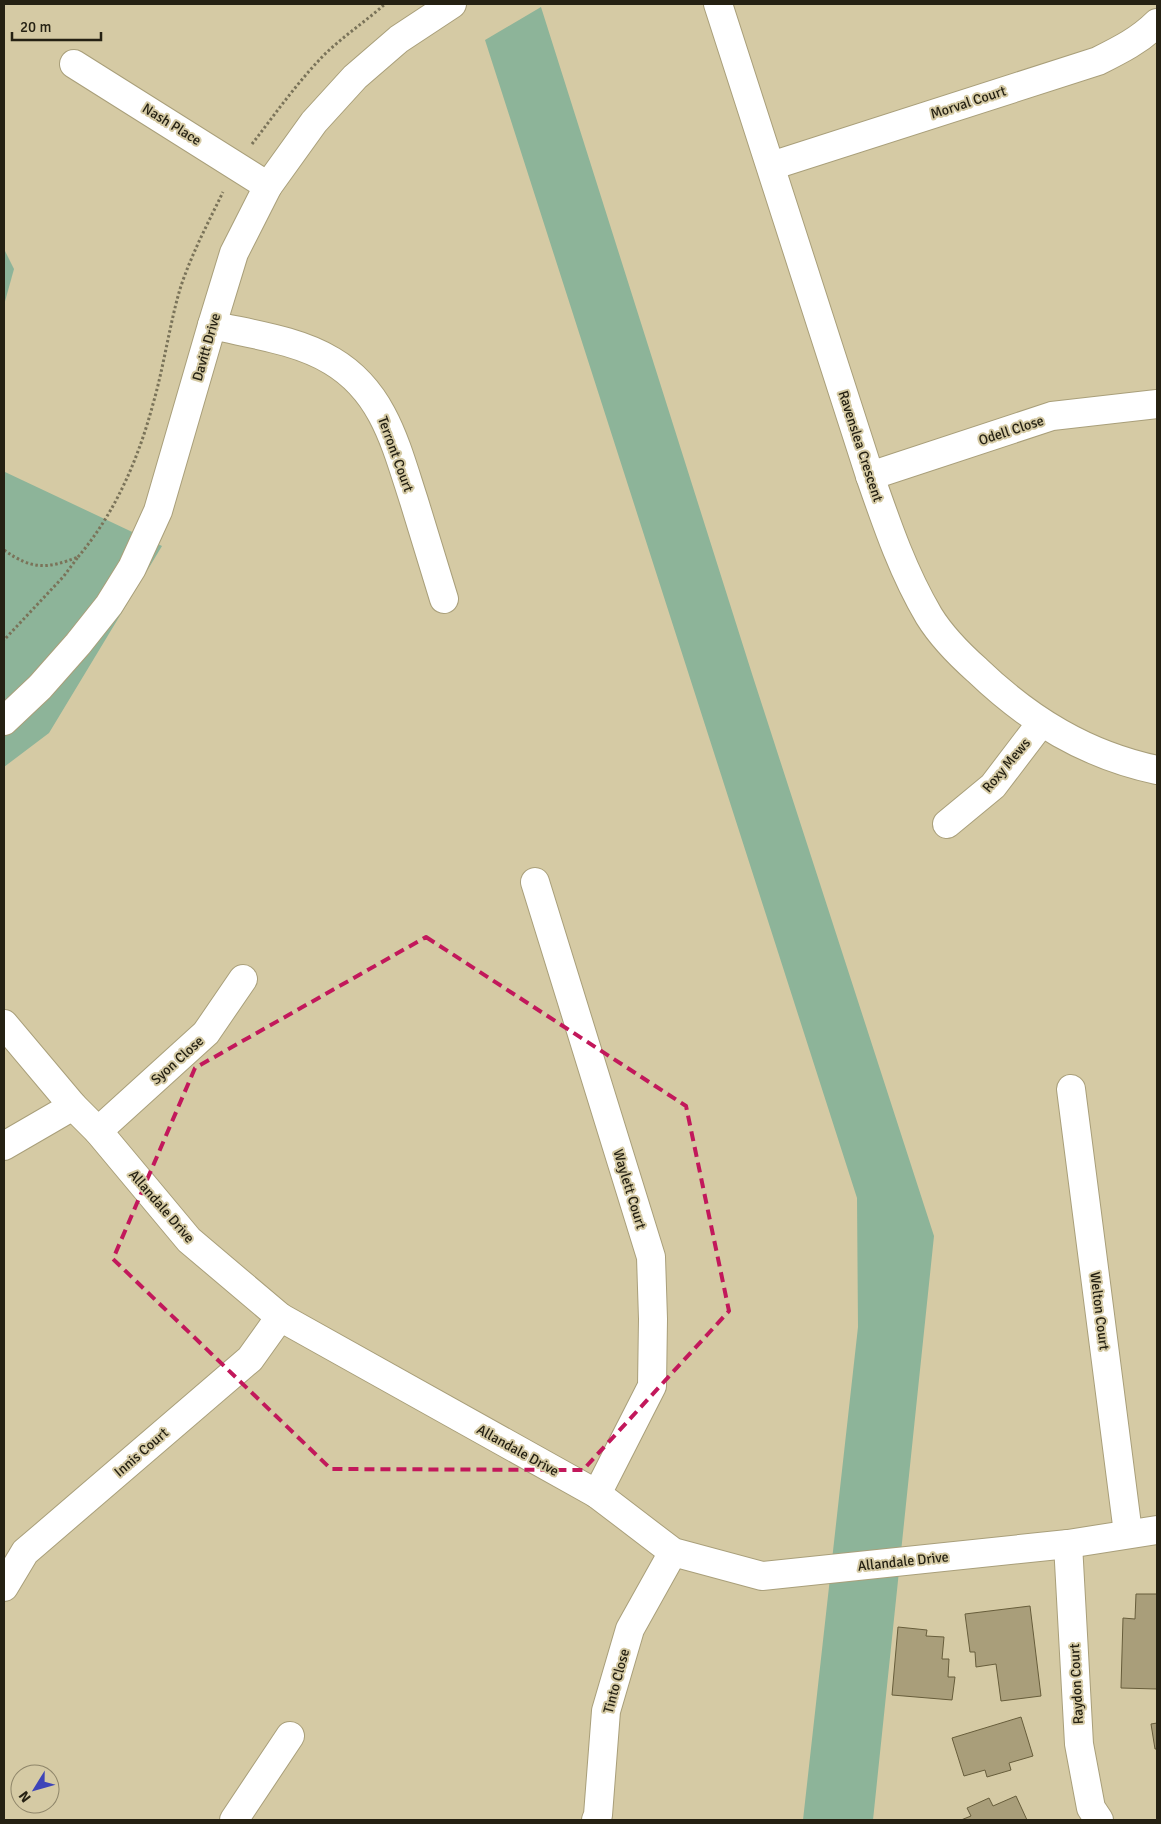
<svg xmlns="http://www.w3.org/2000/svg" width="1161" height="1824" viewBox="0 0 1161 1824" font-family="Signika,sans-serif">
	<style>
		.green { fill: #8db499 }
		.building { fill: #a99e7a; stroke: #675d3b }
		.lines { fill: none; stroke-linecap: round; stroke-linejoin: round }
		.minor-casing { stroke: #a99f7a; stroke-width: 30 }
		.path { stroke: #7a7359; stroke-width: 3; stroke-dasharray: 2.5 2.5; stroke-linecap: butt }
		.minor { stroke: #fff; stroke-width: 28 }
		.marked { fill: none; stroke: #c2185b; stroke-width: 4; stroke-dasharray: 10 6; stroke-linejoin: round }
		.labels { text-anchor: middle; stroke-width: 4; stroke-linejoin: round; paint-order: stroke }
		.street-label { font-size: 14px; fill: #252113; stroke: #d5caa4 }
	</style>
	<rect width="100%" height="100%" fill="#d5caa4"/>
	<g class="green">
		<polygon points="541,7 753,677 934,1236 873,1820 803,1820 858,1327 857,1198 485,40"/>
		<polygon points="4,249 14,269 4,305"/>
		<polygon points="4,456 5,472 162,546 49,733 4,767"/>
	</g>
	<g class="building">
		<polygon points="1136,1594 1157,1594 1157,1689 1121,1688 1123,1618 1135,1619"/>
		<polygon points="1030,1606 1041,1696 1001,1701 996,1664 976,1667 975,1652 970,1652 965,1614"/>
		<polygon points="898,1627 927,1630 926,1636 944,1637 942,1659 949,1659 948,1677 955,1677 952,1700 892,1695"/>
		<polygon points="1021,1717 1033,1756 1009,1763 1011,1770 987,1777 985,1770 964,1776 952,1738"/>
		<polygon points="1157,1723 1157,1749 1155,1749 1151,1724"/>
		<polygon points="1016,1796 1027,1820 961,1820 971,1816 967,1808 989,1798 993,1806"/>
	</g>
	<g class="lines">
		<g class="minor-casing">
			<g id="minor">
				<path d="M718 4 870 476C887 525 903 572 929 616 942 637 959 654 977 670 1029 720 1086 755 1157 770"/>
				<polyline points="74,64 268,186"/>
				<path d="M771 166 1098 61C1120 50 1140 40 1157 23"/>
				<path d="M212 325C250 334 298 340 332 361 384 392 396 446 414 501 424 534 434 567 444 599"/>
				<polyline points="870,476 1052,416 1157,404"/>
				<polyline points="4,721 40,687 78,644 109,605 132,568 158,511 212,325 234,253 268,186 314,122 355,77 399,39 452,4"/>
				<polyline points="947,824 993,786 1041,723"/>
				<polyline points="535,882 651,1257 653,1319 652,1386 597,1494"/>
				<polyline points="4,1024 73,1106 98,1131 189,1240 280,1317 597,1494 673,1552 762,1576 1068,1544 1157,1530"/>
				<polyline points="1071,1089 1128,1533"/>
				<polyline points="98,1131 206,1033 243,979"/>
				<polyline points="4,1146 73,1106"/>
				<polyline points="1068,1544 1079,1744 1091,1808 1099,1820"/>
				<polyline points="4,1587 25,1552 250,1359 280,1317"/>
				<polyline points="234,1820 290,1736"/>
				<polyline points="596,1820 598,1815 606,1711 630,1629 673,1552"/>
			</g>
		</g>
		<g class="path">
			<path d="M252 144C275 114 297 83 323 56 342 37 365 22 385 4"/>
			<path d="M4 550C32 570 47 569 78 557L64 576 4 640"/>
			<path d="M78 557C115 513 138 460 153 404 164 366 169 327 180 289 191 255 208 223 223 192"/>
		</g>
		<use href="#minor" class="minor"/>
	</g>
	<path class="marked" d="M426 937 686 1106 729 1311 583 1470 331 1469 113 1259 195 1068Z"/>
	<g class="labels">
		<g class="street-label">
			<text transform="translate(968 102) rotate(-18)" y="5">Morval Court</text>
			<text transform="translate(172 124) rotate(32)" y="5">Nash Place</text>
			<text transform="translate(206 347) rotate(-74)" y="5">Davitt Drive</text>
			<text transform="translate(1011 430) rotate(-18)" y="5">Odell Close</text>
			<text transform="translate(861 446) rotate(72)" y="5">Ravenslea Crescent</text>
			<text transform="translate(396 454) rotate(70)" y="5">Terront Court</text>
			<text transform="translate(1006 765) rotate(-50)" y="5">Roxy Mews</text>
			<text transform="translate(177 1060) rotate(-42)" y="5">Syon Close</text>
			<text transform="translate(630 1189) rotate(73)" y="5">Waylett Court</text>
			<text transform="translate(162 1206) rotate(49)" y="5">Allandale Drive</text>
			<text transform="translate(1100 1311) rotate(83)" y="5">Welton Court</text>
			<text transform="translate(518 1450) rotate(29)" y="5">Allandale Drive</text>
			<text transform="translate(141 1452) rotate(-41)" y="5">Innis Court</text>
			<text transform="translate(903 1561) rotate(-6)" y="5">Allandale Drive</text>
			<text transform="translate(616 1681) rotate(-75)" y="5">Tinto Close</text>
			<text transform="translate(1076 1684) rotate(-93)" y="5">Raydon Court</text>
		</g>
	</g>
	<rect width="1161" height="1824" fill="none" stroke="#252113" stroke-width="10"/>
	<g transform="translate(35 1789) rotate(233)"><circle r="24" fill="#d5caa4" stroke="#8f866a"/>
	<path d="M0-4L9 19L0 12L-9 19Z" fill="#3d44b8"/>
	<text y="-8" font-size="14" font-weight="bold" text-anchor="middle" fill="#252113">N</text>
	</g>
	<path d="M12 32v8h89v-8" fill="none" stroke="#252113" stroke-width="2.5"/>
	<text x="20" y="32" font-size="15" fill="#252113" stroke="#d5caa4" stroke-width="4" paint-order="stroke">20 m</text>
</svg>
